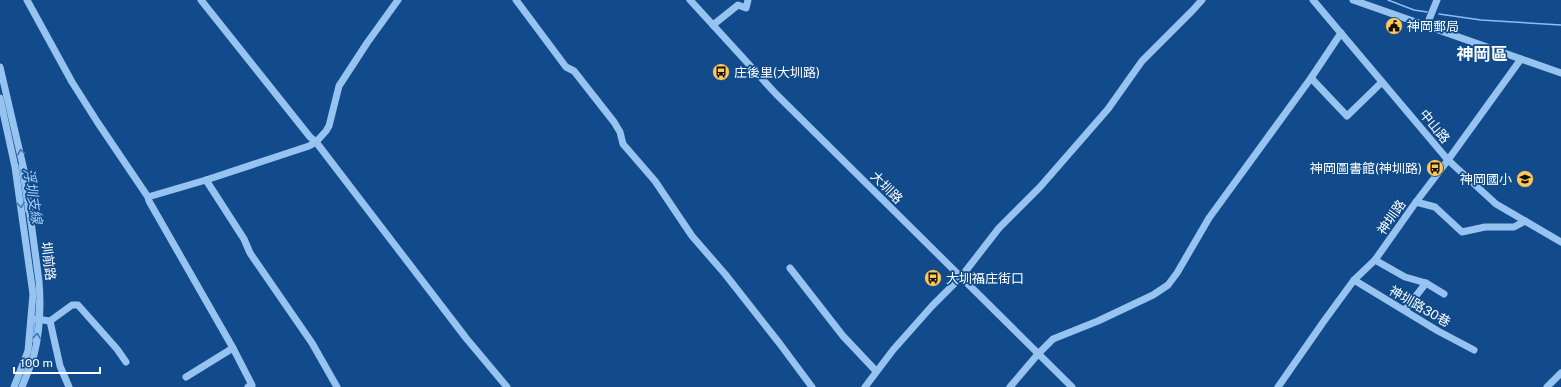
<svg xmlns="http://www.w3.org/2000/svg" width="1561" height="387" viewBox="0 0 1561 387" font-family="'Public Sans','Noto Sans TC',sans-serif">
	<style>
		.lines { fill: none; stroke-linecap: round; stroke-linejoin: round }
		.stream { stroke: #88bff5; stroke-width: 1.5 }
		.minor { stroke: #97c3f1; stroke-width: 7 }
		.oneway { stroke: #4075af }
		.labels { text-anchor: middle; stroke-width: 3.5; stroke-linejoin: round; paint-order: stroke }
		.poi-label { font-size: 13px; fill: #fff; stroke: #114b8b; text-anchor: start }
		.street-label { font-size: 13px; fill: #fff; stroke: #114b8b }
		.water-label { font-size: 14px; font-style: italic; fill: #a3cdf9; stroke: #114b8b }
		.district-label { font-size: 17px; font-weight: bold; fill: #fff; stroke: #114b8b }
	</style>
	<rect width="100%" height="100%" fill="#114b8b"/>
	<g class="lines">
		<g class="stream">
			<polyline points="1388,0 1414,10 1427,12"/>
			<polyline points="1439,14 1481,20 1561,25"/>
			<polyline points="19,165 26,212"/>
			<polyline points="36,315 37,301"/>
			<polyline points="33,342 35,322"/>
			<polyline points="24,373 30,358"/>
		</g>
		<g class="minor">
			<polyline points="27,0 72,82 98,123 148,197 149,201 233,348 252,385 248,387"/>
			<polyline points="201,0 310,137 316,142 466,338 507,387"/>
			<polyline points="516,0 566,67 574,71 614,122 620,132 623,144 655,181 692,236 725,274 780,344 812,387"/>
			<polyline points="690,0 776,94 1072,387"/>
			<polyline points="1313,0 1448,160 1496,204 1561,242"/>
			<polyline points="1353,0 1561,73"/>
			<polyline points="713,25 738,5 746,8 748,0"/>
			<polyline points="1426,27 1437,0"/>
			<path d="M0 67 24 170 39 281C41 305 40 331 34 355 31 366 26 376 22 387"/>
			<polyline points="1311,78 1347,116 1382,82"/>
			<polyline points="0,98 15,167 33,294 28,351 14,387"/>
			<polyline points="206,180 244,239 250,253 312,343 337,387"/>
			<polyline points="148,197 206,180 309,146 316,142 326,131 329,126 339,86 367,43 398,0"/>
			<polyline points="1416,202 1435,207 1462,232 1485,227 1514,227 1525,221"/>
			<polyline points="1375,260 1405,277 1426,283"/>
			<polyline points="790,268 843,336 876,371"/>
			<polyline points="1354,280 1438,331 1474,350"/>
			<polyline points="1405,310 1426,283 1444,294"/>
			<polyline points="36,319 50,321 72,305 78,305 117,349 126,362"/>
			<polyline points="50,321 60,366 69,387"/>
			<polyline points="186,377 233,348"/>
			<polyline points="865,387 893,350 932,306 961,277 999,228 1040,187 1108,109 1142,61 1193,10 1202,0"/>
			<polyline points="1010,387 1038,354 1053,339 1098,321 1153,295 1168,285 1177,273 1209,218 1311,78 1341,33"/>
			<polyline points="1278,387 1324,321 1354,280 1375,260 1416,202 1448,160 1521,59"/>
			<polyline points="1547,387 1561,373"/>
		</g>
	</g>
	<defs><path id="oneway-chevron" d="M-2-3.5L2.5 0L-2 3.5" fill="none" stroke-width="1.6" stroke-linecap="round" stroke-linejoin="round"/></defs>
	<g class="oneway">
		<use href="#oneway-chevron" transform="translate(21 152) rotate(-101)"/>
		<use href="#oneway-chevron" transform="translate(21 205) rotate(82)"/>
		<use href="#oneway-chevron" transform="translate(37 336) rotate(-84)"/>
	</g>
	<defs>
		<g id="civic-disc" transform="scale(0.9)"><circle r="9.5" fill="#ffc858" stroke="#114b8b"/><path d="M-.6-6.5H3V-4.5H.6V-3L4-1V1h2V6H-6V1h2V-1L-.6-3ZM-1.2 2.5V6h2.4V2.5Z" fill="#111"/></g>
		<g id="bus-disc" transform="scale(0.9)"><circle r="9.5" fill="#ffc858" stroke="#114b8b"/><path d="M-5-6H5V4H4V6H2V4H-2V6H-4V4H-5ZM-3.5-4V0h7V-4ZM-3.5 1.2v1.5H-2V1.2ZM2 1.2v1.5H3.5V1.2Z" fill="#111"/></g>
		<g id="school-disc" transform="scale(0.9)"><circle r="9.5" fill="#ffc858" stroke="#114b8b"/><path d="M0-5L7-2L0 1L-7-2ZM-4 1L0 2.5L4 1V4Q0 6-4 4Z" fill="#111"/></g>
	</defs>
	<g fill-rule="evenodd">
		<use href="#civic-disc" x="1394" y="26"/>
		<use href="#bus-disc" x="721" y="72"/>
		<use href="#bus-disc" x="1435" y="168"/>
		<use href="#school-disc" x="1525" y="179"/>
		<use href="#bus-disc" x="933" y="278"/>
	</g>
	<g class="labels">
		<g class="poi-label">
			<text x="1407" y="31">神岡郵局</text>
			<text x="734" y="77">庄後里(大圳路)</text>
			<text x="1422" y="173" text-anchor="end">神岡圖書館(神圳路)</text>
			<text x="1512" y="184" text-anchor="end">神岡國小</text>
			<text x="946" y="283">大圳福庄街口</text>
		</g>
		<g class="street-label">
			<text transform="translate(1435 126) rotate(50)" y="5">中山路</text>
			<text transform="translate(887 187) rotate(45)" y="5">大圳路</text>
			<text transform="translate(1391 217) rotate(-55)" y="5">神圳路</text>
			<text transform="translate(49 261) rotate(83)" y="5">圳前路</text>
			<text transform="translate(1420 306) rotate(30)" y="5">神圳路30巷</text>
		</g>
		<g class="water-label">
			<text transform="translate(33 196) rotate(81)" y="5">浮圳支線</text>
		</g>
		<g class="district-label">
			<text x="1482" y="60">神岡區</text>
		</g>
	</g>
	<path d="M14 367v6h86v-6" fill="none" stroke="#ffffff" stroke-width="2"/>
	<text x="20" y="367" font-size="12" fill="#ffffff" stroke="#114b8b" stroke-width="3" paint-order="stroke">100 m</text>
</svg>
